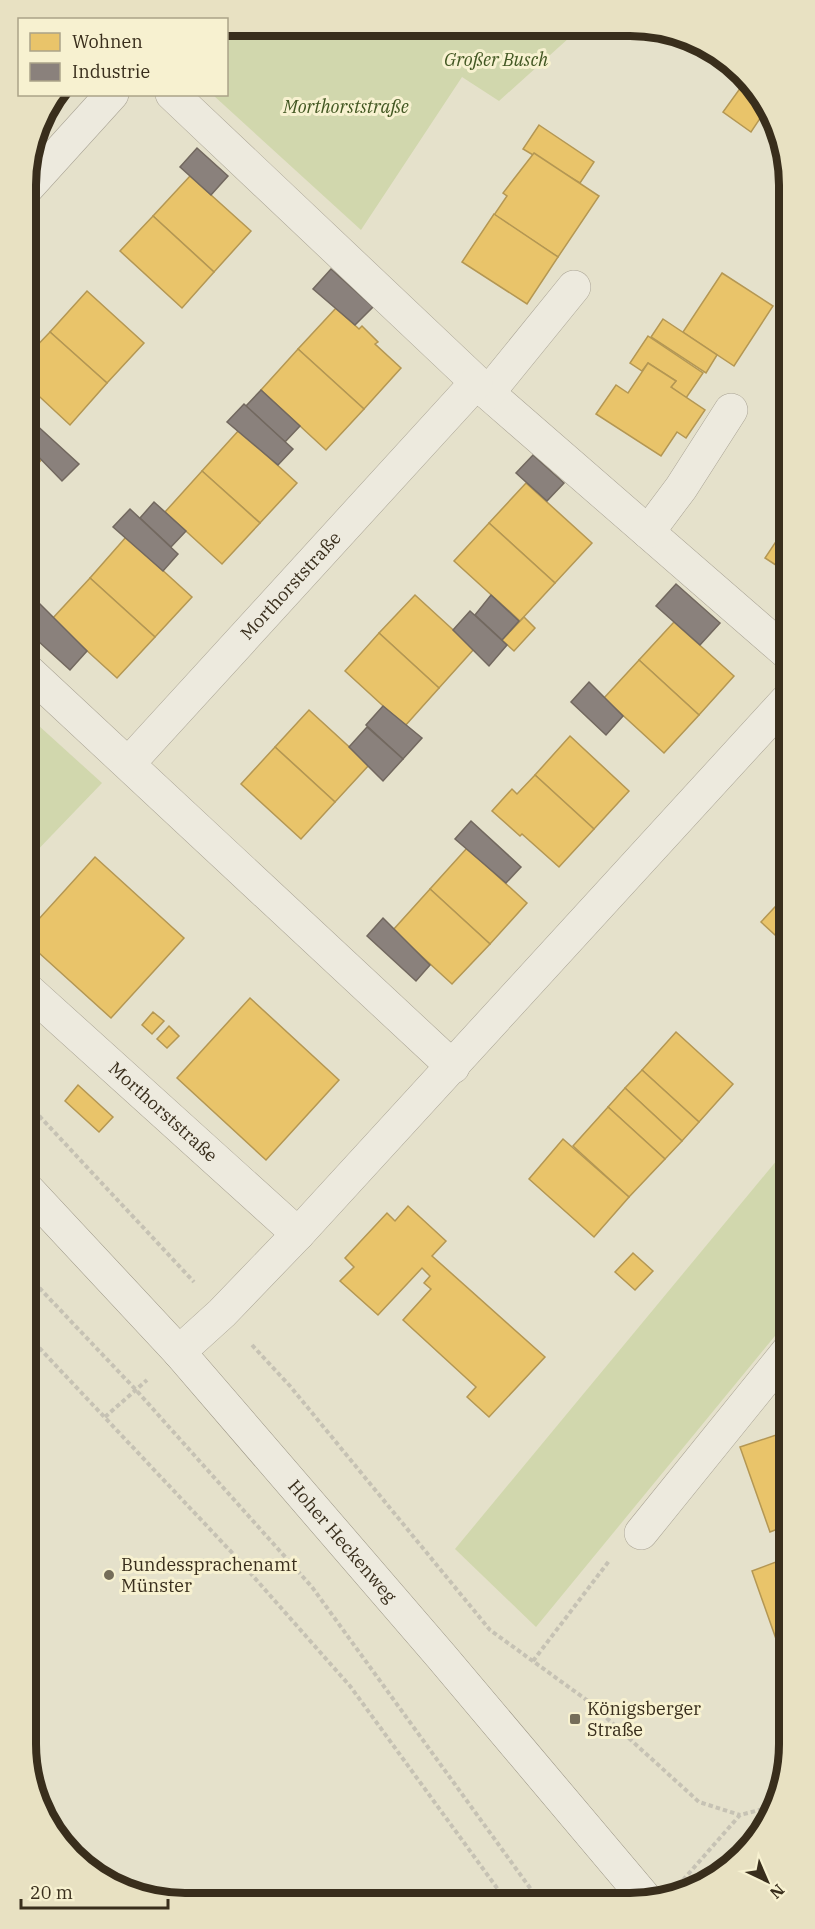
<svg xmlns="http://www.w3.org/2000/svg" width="815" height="1929" viewBox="0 0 815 1929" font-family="'IBM Plex Serif',serif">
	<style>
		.green { fill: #d1d7ad }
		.homes { fill: #e9c46a; stroke: #b49753; stroke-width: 1.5 }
		.industry { fill: #8a817c; stroke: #72685f; stroke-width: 1.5 }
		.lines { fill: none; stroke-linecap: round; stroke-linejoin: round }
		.street-casing { stroke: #aaa495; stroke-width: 34 }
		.secondary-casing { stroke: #9a9484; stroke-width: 34 }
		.path { stroke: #c6c2b4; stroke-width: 4; stroke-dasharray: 4.5 3; stroke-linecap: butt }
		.street { stroke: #edeade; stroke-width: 33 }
		.secondary { stroke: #edeade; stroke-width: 33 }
		.poi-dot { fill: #756d59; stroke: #f7f1d0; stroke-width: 2 }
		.labels { text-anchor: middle; stroke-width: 6; stroke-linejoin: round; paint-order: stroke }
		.park-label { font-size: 18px; font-style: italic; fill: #425722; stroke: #f7f1d0 }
		.street-label { font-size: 18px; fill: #392e1c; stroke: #f7f1d0 }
		.poi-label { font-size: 18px; fill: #392e1c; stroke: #f7f1d0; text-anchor: start }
		.rim { fill: none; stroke: #392e1c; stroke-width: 8 }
	</style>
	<rect width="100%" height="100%" fill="#e5e1cb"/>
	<g class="green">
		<polygon points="227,26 580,28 499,101 462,77 361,230 213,95 226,94"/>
		<polygon points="28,716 102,783 28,860"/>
		<polygon points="787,1148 788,1320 536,1627 455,1549"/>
	</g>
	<g class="homes">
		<polygon points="728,64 743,72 765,111 751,132 723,112 744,83 725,70"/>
		<polygon points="539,125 594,162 580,183 523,149"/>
		<polygon points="534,153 599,196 558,257 494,215 507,196 503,193"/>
		<polygon points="190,176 251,231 214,272 153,216"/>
		<polygon points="494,214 558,257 527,304 462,262"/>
		<polygon points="153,216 214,272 182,308 120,251"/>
		<polygon points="722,273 773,306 734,366 683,332"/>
		<polygon points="87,291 144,343 107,383 50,332"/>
		<polygon points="336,308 359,329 362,326 378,342 375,344 401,368 364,409 298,349"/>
		<polygon points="663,319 717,355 706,373 651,337"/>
		<polygon points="50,332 107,383 70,425 27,385 26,357"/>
		<polygon points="648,336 703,373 686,398 671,387 676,381 648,363 642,371 630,363"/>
		<polygon points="298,349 364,409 326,450 261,390"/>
		<polygon points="648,363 676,381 671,387 705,410 686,438 677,432 661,456 596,414 616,385 628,393"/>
		<polygon points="239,430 297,483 260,523 202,471"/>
		<polygon points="27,445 42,459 27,477"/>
		<polygon points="202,471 260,523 222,564 165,512"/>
		<polygon points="526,483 592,543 555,583 489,523"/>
		<polygon points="489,523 555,583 520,621 454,561"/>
		<polygon points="785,528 785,571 765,558"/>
		<polygon points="126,537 192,597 155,637 90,578"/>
		<polygon points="90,578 155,637 117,678 52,619"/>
		<polygon points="415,595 474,649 439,688 379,633"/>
		<polygon points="524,617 535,628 514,651 502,640"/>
		<polygon points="674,622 734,676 699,715 639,660"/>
		<polygon points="379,633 439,688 405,726 345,671"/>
		<polygon points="639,660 699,715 664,753 604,698"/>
		<polygon points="309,710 369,765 335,802 275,747"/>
		<polygon points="570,736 629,791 594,829 535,775"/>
		<polygon points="275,747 335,802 301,839 241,784"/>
		<polygon points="535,775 594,829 559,867 522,834 520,836 492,811 512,789 517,794"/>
		<polygon points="467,848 527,903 490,944 430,889"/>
		<polygon points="95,857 184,938 111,1018 28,943 28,931"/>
		<polygon points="430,889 490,944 452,984 393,930"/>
		<polygon points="786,895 787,946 761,922"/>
		<polygon points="250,998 339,1080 266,1160 177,1078"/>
		<polygon points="153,1012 164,1021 152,1034 142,1025"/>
		<polygon points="169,1026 179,1036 167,1048 157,1039"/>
		<polygon points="676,1032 733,1084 699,1122 642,1070"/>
		<polygon points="642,1070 699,1122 682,1141 625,1088"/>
		<polygon points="78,1085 113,1117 99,1132 65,1101"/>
		<polygon points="625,1088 682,1141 665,1159 608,1107"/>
		<polygon points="608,1107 665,1159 629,1197 573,1146"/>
		<polygon points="563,1139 629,1197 594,1237 529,1179"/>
		<polygon points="408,1206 446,1241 432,1256 545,1357 489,1417 467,1397 476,1387 403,1320 431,1289 424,1283 430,1276 422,1268 378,1315 340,1281 354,1267 345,1258 387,1213 395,1221"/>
		<polygon points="633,1253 653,1271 635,1290 615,1272"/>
		<polygon points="788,1431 788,1525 770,1532 740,1447"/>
		<polygon points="789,1557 789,1650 781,1653 752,1571"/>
	</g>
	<g class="industry">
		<polygon points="197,148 228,176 211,195 180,167"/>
		<polygon points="331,269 373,307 355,325 313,289"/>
		<polygon points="261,390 300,426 285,442 246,406"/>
		<polygon points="244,404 293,449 278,465 227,422"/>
		<polygon points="32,421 79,464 62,481 27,445 27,427"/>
		<polygon points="533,455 564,483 547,501 516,473"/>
		<polygon points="154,502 186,531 171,547 140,518"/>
		<polygon points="130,509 178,554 163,571 113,527"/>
		<polygon points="676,584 720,623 700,645 656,606"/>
		<polygon points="491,595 519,621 502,640 475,615"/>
		<polygon points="40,604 87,651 70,670 27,631 27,618"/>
		<polygon points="470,611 507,645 489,666 453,630"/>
		<polygon points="589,682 623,716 606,735 571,702"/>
		<polygon points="383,706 422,738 403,759 366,725"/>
		<polygon points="367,727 403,759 383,781 349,747"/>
		<polygon points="471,821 521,867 506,883 455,839"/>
		<polygon points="383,918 430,965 416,981 367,936"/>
	</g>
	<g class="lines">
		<g class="street-casing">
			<g id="street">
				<polyline points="172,94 488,393 786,652"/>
				<polyline points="26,189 112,94"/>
				<polyline points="488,393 574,287"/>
				<polyline points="648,532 681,488 731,410"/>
				<polyline points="27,670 453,1067"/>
				<path id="s1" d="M129 763 476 383"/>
				<path id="s2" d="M28 990 298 1234"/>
				<polyline points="179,1352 222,1313 298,1234 786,701"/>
				<polyline points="641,1533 788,1351"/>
			</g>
		</g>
		<g class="secondary-casing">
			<g id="secondary">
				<path id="s3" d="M29 1191 179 1352 441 1656 645 1898"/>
			</g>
		</g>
		<g class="path">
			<polyline points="29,1105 194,1282"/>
			<polyline points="29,1277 136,1390 312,1587 538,1899"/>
			<polyline points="29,1337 238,1559 350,1686 505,1899"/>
			<polyline points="252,1345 290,1386 490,1630 588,1701 699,1802 740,1815"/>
			<polyline points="105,1417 147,1380"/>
			<polyline points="533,1661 609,1561"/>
			<polyline points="683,1880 740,1815 763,1809 780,1793"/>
		</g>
		<use href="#street" class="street"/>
		<use href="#secondary" class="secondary"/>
	</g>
	<g class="poi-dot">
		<circle cx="109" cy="1575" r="6"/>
		<rect x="569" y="1713" width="12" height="12" rx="3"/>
	</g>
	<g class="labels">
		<g class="park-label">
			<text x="496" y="66">Großer Busch</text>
			<text x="346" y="113">Morthorststraße</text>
		</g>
		<g class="street-label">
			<text dy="6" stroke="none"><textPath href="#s1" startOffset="240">Morthorststraße</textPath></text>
			<text dy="6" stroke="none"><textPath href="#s2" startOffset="182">Morthorststraße</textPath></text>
			<text dy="6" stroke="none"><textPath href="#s3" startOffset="470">Hoher Heckenweg</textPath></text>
		</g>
		<g class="poi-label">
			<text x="121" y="1571">Bundessprachenamt<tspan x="121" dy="21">Münster</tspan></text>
			<text x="587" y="1715">Königsberger<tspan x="587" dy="21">Straße</tspan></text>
		</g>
	</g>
	<path d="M0 0H815V1929H0ZM185 36H630A149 149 0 0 1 779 185V1744A149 149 0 0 1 630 1893H185A149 149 0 0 1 36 1744V185A149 149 0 0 1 185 36Z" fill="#e8e1c2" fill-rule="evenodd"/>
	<path class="rim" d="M185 36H630A149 149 0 0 1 779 185V1744A149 149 0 0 1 630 1893H185A149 149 0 0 1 36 1744V185A149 149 0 0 1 185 36Z"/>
	<rect x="18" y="18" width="210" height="78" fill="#f7f1d0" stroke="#aba388" stroke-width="1.5"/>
	<rect x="30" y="33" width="30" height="18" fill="#e9c46a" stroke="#aba388" stroke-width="1.5"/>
	<text x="72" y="48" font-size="18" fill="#392e1c">Wohnen</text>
	<rect x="30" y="63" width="30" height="18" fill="#8a817c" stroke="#aba388" stroke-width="1.5"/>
	<text x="72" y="78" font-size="18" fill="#392e1c">Industrie</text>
	<g transform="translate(767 1881) rotate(136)" stroke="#f7f1d0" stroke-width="4.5" paint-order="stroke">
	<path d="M0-4.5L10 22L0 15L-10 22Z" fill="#392e1c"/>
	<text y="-9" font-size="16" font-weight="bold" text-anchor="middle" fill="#392e1c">N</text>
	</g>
	<path d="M21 1899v9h147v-9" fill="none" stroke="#392e1c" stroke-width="3"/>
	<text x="30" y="1899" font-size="18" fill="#392e1c" stroke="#f7f1d0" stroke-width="4.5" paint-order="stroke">20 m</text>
</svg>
